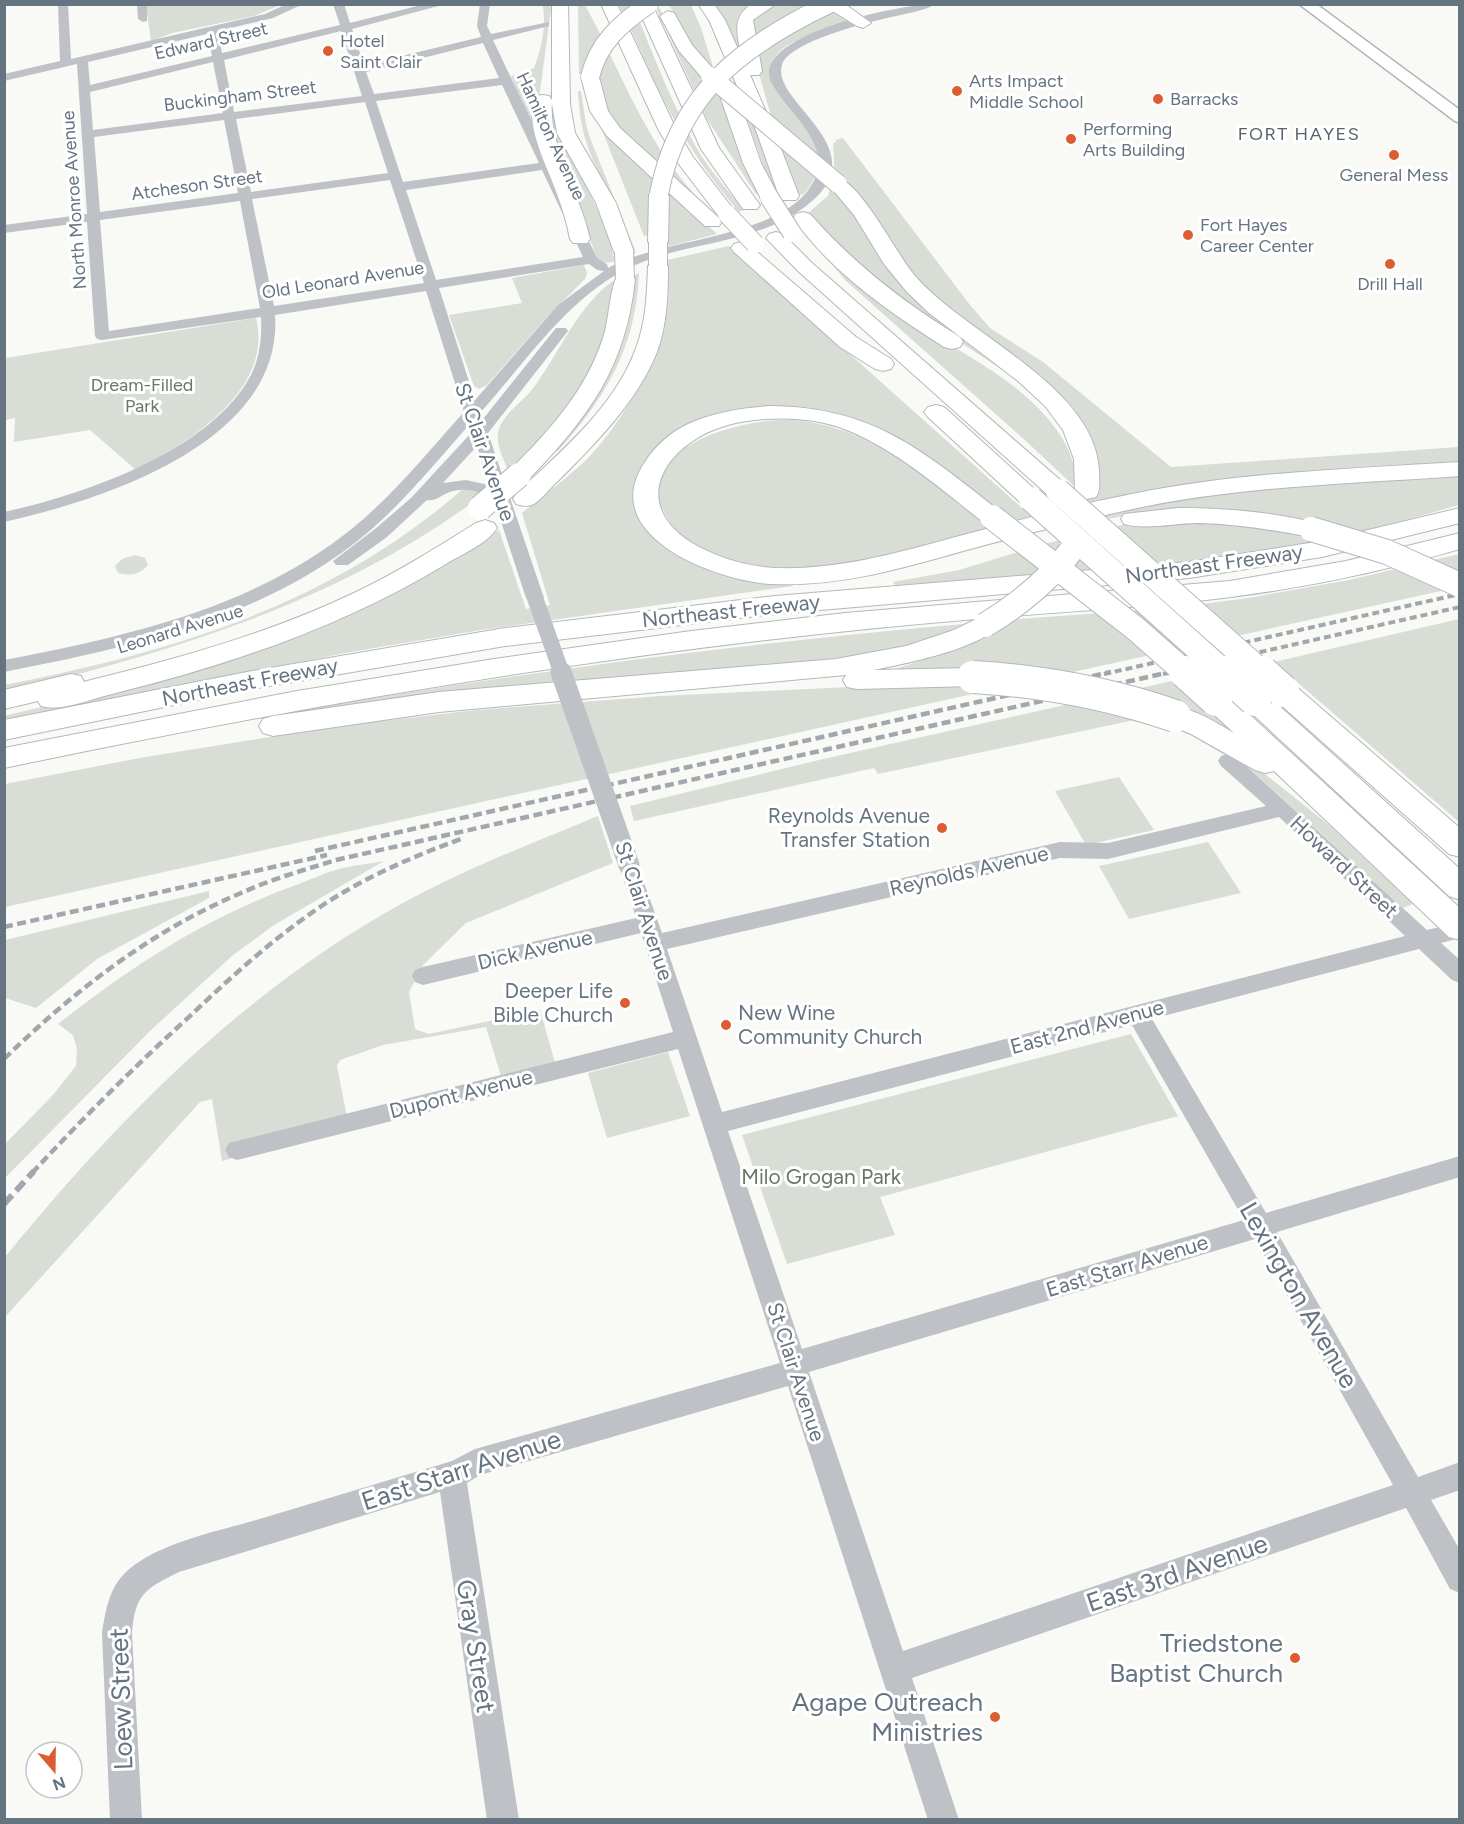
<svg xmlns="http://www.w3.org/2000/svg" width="1464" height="1824" viewBox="0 0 1464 1824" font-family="Figtree,sans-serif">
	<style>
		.green { fill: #d8ddd6 }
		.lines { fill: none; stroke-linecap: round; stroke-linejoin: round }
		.major-casing { stroke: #b2b7bb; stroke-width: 3 }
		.highway-casing { stroke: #b4b8bb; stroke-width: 2 }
		.minor { fill: #bec2c6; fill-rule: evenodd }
		.major { fill: #fff; fill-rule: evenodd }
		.highway { fill: #fff; fill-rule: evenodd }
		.rail-far2 { stroke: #a0a7ad; stroke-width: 4; stroke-dasharray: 7 4; stroke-linecap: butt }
		.rail-far1 { stroke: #a0a7ad; stroke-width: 4.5; stroke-dasharray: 9 4.5; stroke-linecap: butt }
		.rail { stroke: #a0a7ad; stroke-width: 6; stroke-dasharray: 12 6; stroke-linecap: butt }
		.highway-bridge-far2-casing { stroke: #b4b8bb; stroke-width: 20; stroke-linecap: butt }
		.highway-bridge-far1-casing { stroke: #b4b8bb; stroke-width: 26; stroke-linecap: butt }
		.highway-bridge-casing { stroke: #b4b8bb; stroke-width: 34; stroke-linecap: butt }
		.minor-bridge-far1 { stroke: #bec2c6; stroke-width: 16 }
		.minor-bridge { stroke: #bec2c6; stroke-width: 21 }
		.highway-bridge-far2 { stroke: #fff; stroke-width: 18 }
		.highway-bridge-far1 { stroke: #fff; stroke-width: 24 }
		.highway-bridge { stroke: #fff; stroke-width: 32 }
		.poi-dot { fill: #dd5d32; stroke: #fff; stroke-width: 2 }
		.labels { text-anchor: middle; stroke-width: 6; stroke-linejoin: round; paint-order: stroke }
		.far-street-label { font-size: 18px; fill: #657480; stroke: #fff }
		.far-poi-label { font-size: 18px; fill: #657480; stroke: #fff; text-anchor: start }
		.far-neighbourhood-label { font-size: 18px; letter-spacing: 1.5px; fill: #57626b; stroke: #fff }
		.far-park-label { font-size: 18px; fill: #677864; stroke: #fff }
		.street-label { font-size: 21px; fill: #657480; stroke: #fff }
		.poi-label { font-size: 21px; fill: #657480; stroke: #fff; text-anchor: end }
		.park-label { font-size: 21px; fill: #677864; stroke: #fff }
		.near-street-label { font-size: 26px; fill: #657480; stroke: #fff }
		.near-poi-label { font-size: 26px; fill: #657480; stroke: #fff; text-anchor: end }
	</style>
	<rect width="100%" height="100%" fill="#f9f9f6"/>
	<g class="green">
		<path d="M782 4C812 5 821 4 847 20 827 37 792 33 775 57 743 99 859 130 803 195L795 193C783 150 767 108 757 64 754 49 753 33 752 17L772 6Z"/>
		<polygon points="146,5 280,5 254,16 172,33 151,41"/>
		<path d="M543 5H550L551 10 536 120 541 151 511 76 534 68C542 46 546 29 543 5Z"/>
		<path d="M578 5H585C616 61 639 126 680 177 689 189 700 200 710 212 673 180 593 129 600 74H579Z"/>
		<path d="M619 5H633C653 54 672 105 699 152 712 173 728 191 744 210L739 212C710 178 684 140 664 101 648 69 635 36 619 5Z"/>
		<polygon points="655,5 658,5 668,25 717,76 745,166 759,193 756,194 707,119"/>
		<polygon points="669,5 691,5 701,28 715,73 692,45"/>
		<polygon points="716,5 760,5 752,7 749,81"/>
		<polygon points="721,46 748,106 778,190 776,191 766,173"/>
		<path d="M553 78 584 181 607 231 615 261C608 264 603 263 597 258L570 187 550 144 548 109Z"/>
		<path d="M578 91H581L586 124 590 138 635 250 631 251C626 217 607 190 593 160 583 138 579 115 578 91Z"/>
		<polygon points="600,125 612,140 670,192 648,192 650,236 644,236"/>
		<path d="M843 138 970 305 990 328 1043 362 1171 467 1459 447V464C1353 471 1244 474 1138 494 1061 509 986 533 910 551 876 559 841 570 806 570 792 570 777 568 763 567 741 565 711 556 692 544 675 533 653 504 658 482 669 439 741 422 779 420 795 419 812 422 828 426 887 442 938 485 987 521L1001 516C957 484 904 437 853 420 795 401 689 401 651 459 640 474 636 492 642 510 661 569 739 581 792 583L793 586 481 630 345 653 5 721 4 716C140 684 277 653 402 589 435 572 467 550 499 530L526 609 550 605 522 513C543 496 566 479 586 460 621 426 664 351 668 302 669 288 667 274 667 260L729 246 1022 508 1075 491V487L1027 442 845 280 802 229H805C829 256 855 284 885 305 944 346 1034 381 1067 447 1075 462 1076 480 1078 497L1100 492C1097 465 1095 441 1078 419 1034 357 959 334 913 278 892 253 866 189 835 179L833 143 837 142 835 140Z"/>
		<polygon points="831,186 839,192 891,270 1017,379 896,301 807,214 828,196"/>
		<polygon points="669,194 673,195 717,234 666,247"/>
		<polygon points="584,265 587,273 585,279 548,316 487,385 479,389 474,386 449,315 522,303 512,278"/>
		<path d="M639 273C636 347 606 397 558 451L553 450 620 344 629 315 633 276Z"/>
		<path d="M613 281 616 283C610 331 593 377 564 416 549 437 527 454 509 473 504 459 494 443 499 429 504 413 524 401 534 387 560 352 577 307 613 281Z"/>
		<path d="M256 318C274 389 190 442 136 470L90 430 14 442 15 418 5 420V358Z"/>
		<path d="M1459 472V505C1401 522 1343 537 1283 548 1156 572 1024 576 895 585L893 582 959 570 1044 544 1126 524 1139 513 1075 525 1104 512 1208 492Z"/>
		<path d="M464 488 484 494C342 601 175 651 5 693L4 685C174 652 332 604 464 488Z"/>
		<polygon points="1459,554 1459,587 5,907 5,784 145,757 332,727 476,710 661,696 890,685 950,669 895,669 954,650 1018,619 1172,608 1248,598 1349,580"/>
		<path d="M135 555 145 558 148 565C139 575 131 576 118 573L115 566 122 559Z"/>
		<polygon points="1459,619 1459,822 1274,662"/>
		<path d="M964 624C924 644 884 653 840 662L281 718V714C508 674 735 644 964 624Z"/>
		<polygon points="1203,674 1244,738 1184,727 1256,767 1329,825 1413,904 1403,908 1252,771 1190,735 1149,717 878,774 874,768 634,821 630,806 819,760"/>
		<polygon points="1119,777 1154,830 1086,845 1055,791"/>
		<path d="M598 816 613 863 466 923 423 965 409 992 415 1029 429 1034 540 1010 555 1063 501 1076 486 1027 383 1045 340 1060 337 1066 347 1117 344 1128 222 1161 212 1099 200 1102 5 1317V1257C118 1119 244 990 403 903 465 869 533 843 598 816Z"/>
		<polygon points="1208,842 1241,893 1129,919 1099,866"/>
		<path d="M384 861 274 925 233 955 151 1030 5 1178V1144L52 1096 76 1066 77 1049 73 1035 58 1024C133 965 205 918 296 885 310 880 324 873 339 869 354 865 370 864 384 861Z"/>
		<polygon points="209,891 209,898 97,959 36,1008 5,998 5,940"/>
		<polygon points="1131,1034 1178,1116 880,1197 895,1235 787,1264 742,1135"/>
		<polygon points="668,1052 690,1116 607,1138 588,1073"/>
	</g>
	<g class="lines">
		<g class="major-casing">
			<polygon id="major" points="1299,4 1316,4 1460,110 1460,123 1455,121"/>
		</g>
		<g class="highway-casing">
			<g id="highway">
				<polygon points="552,4 568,4 570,104 575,133 616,203 634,252 631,256 617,256 614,252 596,203 557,133 552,104"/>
				<polygon points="601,4 617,4 676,129 693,157 737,214 734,218 720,218 678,163 658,129"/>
				<polygon points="636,4 652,4 719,148 760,205 757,209 743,209 701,149"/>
				<path d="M698 4H714L725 20 742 58C738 37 730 17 752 4H776L753 20 762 71 759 75H750L775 133 799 196 796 200H782L779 196 757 133 709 20Z"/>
				<polygon points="821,4 845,4 871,23 863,28 857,26"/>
				<polygon points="668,11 674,13 692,45 716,72 719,76 716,80 704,80 679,51 660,16"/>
				<polygon points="590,72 596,73 599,77 608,111 620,128 719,218 722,222 719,226 705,226 667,191 669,194 668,242 665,246 651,246 648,242 649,194 652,190 665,190 607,136 590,111 581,77 584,73"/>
				<polygon points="729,91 735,92 738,96 761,163 779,197 776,201 762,201 743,163 720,96 723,92"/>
				<path d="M543 95 549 96 552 100C548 148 580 192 590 239L587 243H573L570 239C567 224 563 209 557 194 549 170 521 120 537 96Z"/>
				<path d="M838 178C862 184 897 256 916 277 965 334 1096 387 1099 471 1099 480 1101 490 1096 497L1087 499 1078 497 1075 492 1074 459 1063 430 1045 406 1018 381 929 313 907 292 884 264 854 215 828 184 831 180Z"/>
				<path d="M803 212 810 214C854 264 903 302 960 337L963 342 960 347 952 349 944 347C889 312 831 272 793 218L796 214Z"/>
				<polygon points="776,232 783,234 812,263 1067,486 1070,491 1067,496 1058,498 1049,496 798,271 766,238 769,234"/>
				<polygon points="741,242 748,244 856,337 891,359 894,364 891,369 883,371 875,369 840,347 734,252 731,248 734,244"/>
				<path d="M658 260 665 262 668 266C668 295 667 325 657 352 637 402 595 444 557 482 550 488 542 499 534 504 528 507 522 506 516 504L513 499 516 494C560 452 615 407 636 348 646 322 647 294 648 266L651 262Z"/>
				<path d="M625 273 632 275 635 279C626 368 588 418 528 480L519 482 510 480 507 475 510 470C549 431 586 391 603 338 609 322 610 285 618 275Z"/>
				<polygon points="936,405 944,407 1040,494 1043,499 1040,504 1031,506 1022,504 928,417 924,412 928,407"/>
				<path d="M770 406C875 407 922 451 1001 512L1004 517 1001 522 992 525 983 522C938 487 894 447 839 427 805 416 762 416 728 425 669 441 625 501 692 543 718 558 745 566 775 568 840 570 901 552 963 535 1019 520 1075 505 1132 494 1240 472 1350 469 1460 462V476C1349 484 1237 486 1128 510 1072 522 1018 536 963 551 900 569 838 587 771 584 717 581 595 536 645 462 655 446 671 432 688 424 714 412 742 408 770 406Z"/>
				<path d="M1178 508C1225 508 1274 512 1320 524L1324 529 1320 534 1311 537C1274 530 1237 524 1199 523 1176 523 1145 530 1124 524L1121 519 1124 514Z"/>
				<polygon points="1460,508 1460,523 1322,557 1189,578 775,614 505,646 252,689 4,740 4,720 252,671 505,628 775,596 1189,562 1322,541"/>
				<path d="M485 520 494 523 497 528C487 544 462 554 446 564 342 627 229 665 112 694 91 699 62 712 41 706L38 701 4 709V690L71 674 81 676 84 682 91 680C181 658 270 633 354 593 396 573 436 548 476 523Z"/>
				<path d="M1460 533V549C1385 571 1308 587 1231 597 1151 607 1070 611 990 618L994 619 998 625C984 648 900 665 873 670L973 668 983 670 987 677 983 684 973 686 857 689 847 687 843 680 846 675 439 712 273 736 263 733 259 726 263 719 273 716 439 692 836 659 906 646 954 630 976 619C649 646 325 701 4 768V748L297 691 494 659 691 631 845 613 1230 581 1346 561Z"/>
				<polygon points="1283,681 1293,684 1460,828 1460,857 1449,854 1273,698 1269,691 1273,684"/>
				<path d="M1216 690 1226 693 1460 908V940L1449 937 1274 771 1265 773 1255 770 1191 734 1165 723 1161 716 1165 709C1188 703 1214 722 1234 733L1206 707 1202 700 1206 693Z"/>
				<polygon points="1255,690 1265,693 1460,869 1460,900 1449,896 1245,707 1241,700 1245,693"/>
			</g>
		</g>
		<g class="minor">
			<path d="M58 4H68L71 59 265 14 287 4H303L273 18 218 31 222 53 340 25 333 4H344L350 23 425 4H446L352 29 364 65 481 37 477 26 480 4H490L487 26 491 34 549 22V26L493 40 597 258 607 264 608 268C662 238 766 239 806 193 836 156 805 128 782 99 777 92 770 83 769 75 765 32 902 4 935 4 925 11 908 13 896 16 873 21 789 41 782 65 770 102 876 147 811 202 760 245 691 240 633 266 569 295 526 362 480 413L483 419 556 328H566L568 331 488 433 544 598 541 602H529L526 598 494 500C478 490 462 486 445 494 438 498 434 501 427 500L387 537 348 565H336L333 561 375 529 411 498 472 432 469 425C436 462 404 502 366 534 264 619 131 647 4 672V660C128 636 255 608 354 527 395 493 429 451 464 412L426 291 275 315C284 442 103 500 4 522V512C83 495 211 451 251 375 260 357 262 337 261 317L102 340 97 339 95 336 87 222 4 233V225L87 214 77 64 4 81V74L60 61ZM341 31 362 96 234 112 224 60ZM207 34 212 56 90 85 88 62ZM483 43 499 78 374 94 366 72ZM213 62 223 113 93 130 90 92ZM502 85 539 163 403 182 376 101ZM365 102 388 173 251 192 236 119ZM224 120 238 193 100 212 94 137ZM542 170 583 257 436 280 406 190ZM390 180 424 283 274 306 252 199ZM240 201 260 308 109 331 100 220ZM589 264 597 270 604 271 558 305 475 400 439 288ZM477 446 489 485 466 480 443 483Z"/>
			<polygon points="137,4 147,4 147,21 143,22 138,19"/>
			<path d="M1228 754 1235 756 1427 930 1460 922V938L1441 943 1460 960V983L1452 980 1419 949 1152 1019 1266 1213 1460 1156V1177L1277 1232 1418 1477 1460 1462V1490L1431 1500 1460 1550V1593L1450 1589 1406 1508 912 1678 959 1820H928L788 1386 480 1475 467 1483 519 1820H487L440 1492 179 1572C145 1589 135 1594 132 1633L142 1820H110L102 1633C105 1613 109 1589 124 1574 156 1542 221 1531 263 1518 326 1499 389 1480 452 1461L475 1449 780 1363 678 1049 237 1160 229 1157 225 1150 229 1143 673 1032 641 933 423 985 415 982 412 976 415 970 423 967 636 918 619 865 622 860 629 857 636 860 662 933 1060 842 1108 843 1266 806 1221 766 1218 761 1221 756ZM1279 817 1405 936 722 1112 667 949 1060 858 1108 859ZM1132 1025 1244 1220 802 1349 728 1131ZM1255 1239 1393 1485 903 1651 809 1372Z"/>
		</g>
		<use href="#major" class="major"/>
		<use href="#highway" class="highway"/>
		<g class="rail-far2">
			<polyline points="1104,674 1460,594"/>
			<polyline points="1163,674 1460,607"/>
		</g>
		<g class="rail-far1">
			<polyline points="315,851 1111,672"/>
			<polyline points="4,927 327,855"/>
			<path d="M4 1059C74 991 151 931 241 893 272 879 304 870 336 860L1170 672"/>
			<path d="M32 1173C83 1118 135 1066 190 1016 233 975 276 936 326 903 368 876 414 856 461 839"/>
		</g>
		<polyline class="rail" points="4,1204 34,1171"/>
		<g class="highway-bridge-far2-casing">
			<g id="highway-bridge-far2">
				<polyline points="710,76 838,184"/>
				<path d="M590 77C598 43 621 23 649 4"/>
				<path d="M659 194C678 94 741 46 829 4"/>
				<polyline points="769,197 792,233"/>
				<polyline points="727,214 755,244"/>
				<polyline points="658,242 658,266"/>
				<polyline points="624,252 625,279"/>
			</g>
		</g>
		<g class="highway-bridge-far1-casing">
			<g id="highway-bridge-far1">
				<polyline points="1058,491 1264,674"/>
				<polyline points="1031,499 1226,674"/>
				<polyline points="480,508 519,475"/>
				<polyline points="992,517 1136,629 1187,674"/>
				<polyline points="1311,529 1387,552 1460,585"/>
				<path d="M985 625C1018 605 1046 583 1070 552"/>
			</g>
		</g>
		<g class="highway-bridge-casing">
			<g id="highway-bridge">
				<polyline points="1185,672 1216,700"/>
				<polyline points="1224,672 1255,700"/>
				<polyline points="1262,672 1283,691"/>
				<path d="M973 677C1043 681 1109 693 1175 716"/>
			</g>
		</g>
		<polyline class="minor-bridge-far1" points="535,598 562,674"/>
		<polyline class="minor-bridge" points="561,672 629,865"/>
		<use href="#highway-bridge-far2" class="highway-bridge-far2"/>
		<use href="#highway-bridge-far1" class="highway-bridge-far1"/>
		<use href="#highway-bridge" class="highway-bridge"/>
	</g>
	<g class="poi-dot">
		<circle cx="328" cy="51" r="6"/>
		<circle cx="957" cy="91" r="6"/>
		<circle cx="1158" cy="99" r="6"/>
		<circle cx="1071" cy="139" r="6"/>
		<circle cx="1394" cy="155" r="6"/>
		<circle cx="1188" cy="235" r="6"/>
		<circle cx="1390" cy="264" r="6"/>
		<circle cx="942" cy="828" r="6"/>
		<circle cx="625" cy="1003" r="6"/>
		<circle cx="726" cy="1025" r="6"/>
		<circle cx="1295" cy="1658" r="6"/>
		<circle cx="995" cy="1717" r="6"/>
	</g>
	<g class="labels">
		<g class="far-street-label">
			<text transform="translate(211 41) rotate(-13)" y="6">Edward Street</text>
			<text transform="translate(240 96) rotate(-7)" y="6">Buckingham Street</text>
			<text transform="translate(551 136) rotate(65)" y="6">Hamilton Avenue</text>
			<text transform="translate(197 185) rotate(-8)" y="6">Atcheson Street</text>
			<text transform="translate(74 200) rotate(-94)" y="6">North Monroe Avenue</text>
			<text transform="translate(343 280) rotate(-9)" y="6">Old Leonard Avenue</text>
			<text transform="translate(180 629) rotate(-17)" y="6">Leonard Avenue</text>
		</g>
		<g class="far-poi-label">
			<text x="340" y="47">Hotel<tspan x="340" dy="21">Saint Clair</tspan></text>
			<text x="969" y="87">Arts Impact<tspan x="969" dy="21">Middle School</tspan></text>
			<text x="1170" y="105">Barracks</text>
			<text x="1083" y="135">Performing<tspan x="1083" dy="21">Arts Building</tspan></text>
			<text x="1394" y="181" text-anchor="middle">General Mess</text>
			<text x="1200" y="231">Fort Hayes<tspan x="1200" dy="21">Career Center</tspan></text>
			<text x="1390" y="290" text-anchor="middle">Drill Hall</text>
		</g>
		<g class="far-neighbourhood-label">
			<text x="1299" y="140">FORT HAYES</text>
		</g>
		<g class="far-park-label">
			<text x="142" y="391">Dream-Filled<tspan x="142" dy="21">Park</tspan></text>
		</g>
		<g class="street-label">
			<text transform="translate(485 452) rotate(71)" y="7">St Clair Avenue</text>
			<text transform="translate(1214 564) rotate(-8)" y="7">Northeast Freeway</text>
			<text transform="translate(731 611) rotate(-6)" y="7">Northeast Freeway</text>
			<text transform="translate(250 682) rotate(-11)" y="7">Northeast Freeway</text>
			<text transform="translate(1344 867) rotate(43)" y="7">Howard Street</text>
			<text transform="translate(969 871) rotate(-13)" y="7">Reynolds Avenue</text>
			<text transform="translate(644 911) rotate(72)" y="7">St Clair Avenue</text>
			<text transform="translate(535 950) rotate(-13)" y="7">Dick Avenue</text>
			<text transform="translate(1087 1027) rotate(-15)" y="7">East 2nd Avenue</text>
			<text transform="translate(461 1094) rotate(-14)" y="7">Dupont Avenue</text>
			<text transform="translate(1127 1266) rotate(-17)" y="7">East Starr Avenue</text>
			<text transform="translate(796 1372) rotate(72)" y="7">St Clair Avenue</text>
		</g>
		<g class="poi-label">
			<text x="930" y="823">Reynolds Avenue<tspan x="930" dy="24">Transfer Station</tspan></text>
			<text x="613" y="998">Deeper Life<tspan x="613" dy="24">Bible Church</tspan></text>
			<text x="738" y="1020" text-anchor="start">New Wine<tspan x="738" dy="24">Community Church</tspan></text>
		</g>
		<g class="park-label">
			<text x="821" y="1184">Milo Grogan Park</text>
		</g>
		<g class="near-street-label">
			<text transform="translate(1299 1295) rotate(60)" y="9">Lexington Avenue</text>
			<text transform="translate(461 1470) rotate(-18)" y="9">East Starr Avenue</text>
			<text transform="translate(1177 1573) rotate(-19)" y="9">East 3rd Avenue</text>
			<text transform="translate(476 1646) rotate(81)" y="9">Gray Street</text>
			<text transform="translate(121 1699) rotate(-92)" y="9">Loew Street</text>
		</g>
		<g class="near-poi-label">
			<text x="1283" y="1652">Triedstone<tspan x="1283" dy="30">Baptist Church</tspan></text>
			<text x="983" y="1711">Agape Outreach<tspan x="983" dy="30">Ministries</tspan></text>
		</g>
	</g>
	<rect width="1464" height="1824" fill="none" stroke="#657480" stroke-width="12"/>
	<g transform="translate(54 1770) rotate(160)"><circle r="28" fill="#ffffff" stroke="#c1c7cc" stroke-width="1.5"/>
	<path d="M0-4.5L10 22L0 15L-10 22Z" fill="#dd5d32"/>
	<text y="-9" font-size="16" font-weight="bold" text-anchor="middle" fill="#657480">N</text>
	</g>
</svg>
